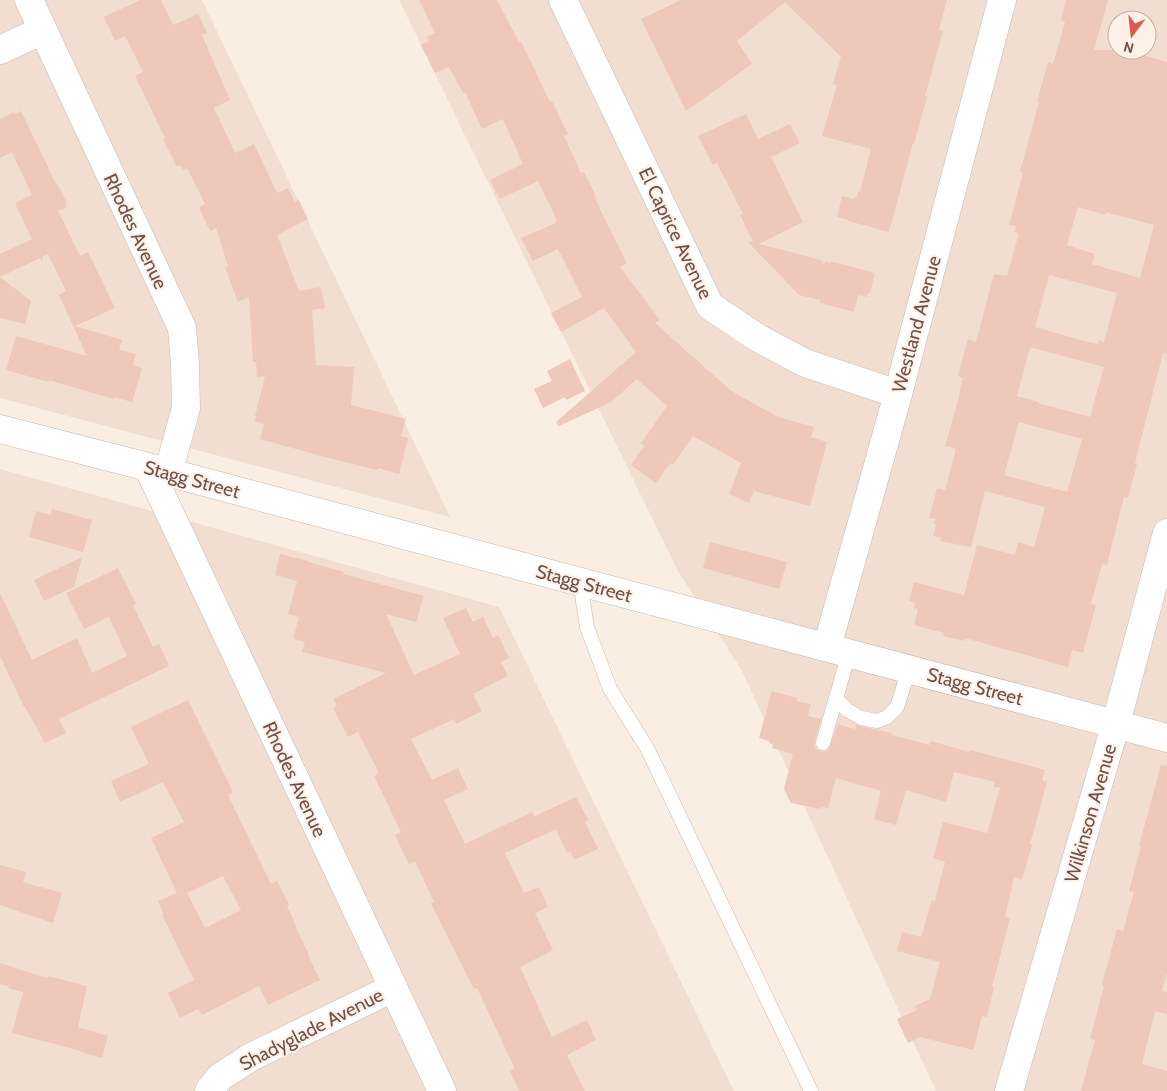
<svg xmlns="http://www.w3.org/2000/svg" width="1167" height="1091" viewBox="0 0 1167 1091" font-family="Cabin,sans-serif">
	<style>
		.residential { fill: #f1ded0; fill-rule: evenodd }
		.building { fill: #eec8bb; fill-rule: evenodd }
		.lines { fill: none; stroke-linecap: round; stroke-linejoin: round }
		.service-casing { stroke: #cdb6ac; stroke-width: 15 }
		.minor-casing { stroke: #cdb6ac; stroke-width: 29 }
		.service { stroke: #fff; stroke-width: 14 }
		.minor { stroke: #fff; stroke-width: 28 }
		.labels { text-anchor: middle; stroke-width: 4; stroke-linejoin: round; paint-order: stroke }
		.street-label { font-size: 19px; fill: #70524a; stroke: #fef1e7 }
	</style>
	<rect width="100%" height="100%" fill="#faede1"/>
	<g class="residential">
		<polygon points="0,0 202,0 450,517 0,398"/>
		<path d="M399 0H1167V1091H936L741 669 679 573ZM1117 20H1147V50H1117Z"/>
		<polygon points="0,469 499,607 734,1091 0,1091"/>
	</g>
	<g class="building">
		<polygon points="140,0 161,0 173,25 198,14 207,33 202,35 230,100 214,108 235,153 254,144 277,193 288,188 295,202 299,200 308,219 277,235 299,291 321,287 325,308 312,310 316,365 354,367 351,405 406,419 401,436 408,438 399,474 378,468 377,470 325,457 260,439 264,424 255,421 256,416 255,416 265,376 257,377 256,362 253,362 249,297 238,302 225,267 228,266 216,228 210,231 199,208 205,204 187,168 183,170 180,165 177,167 163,139 165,138 135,76 143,72 125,36 115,41 104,17"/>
		<polygon points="419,0 497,0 519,42 521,41 550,102 552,101 568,134 564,136 581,173 584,172 595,194 594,195 602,213 627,263 620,267 660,320 655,323 730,390 778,417 814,427 811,437 827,442 810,506 754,491 749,503 729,494 741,463 693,436 673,465 670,463 656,483 631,465 644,446 641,443 667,406 637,379 611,402 559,426 556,422 636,352 604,308 561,332 551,313 582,297 558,249 533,261 521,238 556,223 555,221 557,220 538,181 500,199 490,180 523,164 503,119 482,129 465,92 463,93 449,67 435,73 421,45 429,41 427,37 435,33"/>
		<polygon points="681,0 947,0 939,30 943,31 925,96 927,97 914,144 913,143 889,232 848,221 848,220 837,217 842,196 854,199 854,197 857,197 858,191 860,192 871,149 822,136 837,85 833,84 841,57 785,2 737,41 752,64 686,111 641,19"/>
		<path d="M1066 0H1108L1094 50H1125L1167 62V354L1163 353 1135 463 1137 464 1128 498 1124 497 1107 565 1102 564 1091 604 1096 605 1083 653 1072 650 1068 667 965 638 964 641 943 636 944 633 914 625 918 609 914 608 915 603 909 601 914 582 964 595 977 545 1015 555 1018 542 1034 547 1045 507 985 491 971 547 940 541 941 538 933 536 936 524 934 523 935 519 929 518 937 488 945 490 956 449 945 446 960 393H959L963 378 958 376 968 339 976 342 994 274 1005 276 1006 275 1007 276 1019 233 1014 232 1016 226 1009 225 1023 173 1020 172 1039 102 1037 101 1041 87 1048 62 1053 64 1065 22 1061 20ZM1078 207 1105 215 1106 212 1154 225 1140 278 1092 264 1095 254 1067 245ZM1049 275 1117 293 1104 342 1099 340 1098 344 1088 342 1035 327ZM1030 347 1104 367 1090 417 1038 403 1039 402 1017 396ZM1019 422 1082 439 1067 492 1004 475Z"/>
		<polygon points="21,111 56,184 57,183 67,203 65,204 67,207 58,211 80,256 88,252 115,308 75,326 122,340 119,350 136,354 133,365 142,368 132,402 114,397 113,399 49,380 49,382 6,370 16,336 87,356 59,295 66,291 48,254 43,256 42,261 40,258 0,277 31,301 25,324 0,318 0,254 32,239 15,203 32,195 12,152 0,158 0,119 14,112 15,114"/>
		<polygon points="746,114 758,139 790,124 800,143 771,157 803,222 759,244 821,260 824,265 825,261 830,263 830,261 875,273 870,293 868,293 867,297 858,295 854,312 820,303 820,300 799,295 747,241 753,242 740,215 743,214 717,163 713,165 698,136"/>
		<polygon points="570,359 585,391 566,400 565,397 543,408 534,389 552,381 547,371"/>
		<polygon points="52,509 92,520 83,552 29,537 36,511 51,515"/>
		<polygon points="710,542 787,562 779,589 703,568"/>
		<polygon points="280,554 308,561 308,562 344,572 343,574 424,596 416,622 386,614 414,675 460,654 443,618 466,608 473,622 483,617 493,638 498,635 509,658 501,662 508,676 473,694 482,711 456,724 454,719 411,739 432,780 458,768 468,789 444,800 465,844 532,812 535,816 576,797 588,820 585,822 598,849 574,860 570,851 567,853 556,829 505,853 524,893 539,887 548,907 535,913 553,950 520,967 552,1037 587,1020 596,1040 567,1055 585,1091 519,1091 510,1071 515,1069 477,988 474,989 431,903 434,902 415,861 409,864 395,835 401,832 374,776 379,773 358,732 348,737 333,708 337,706 333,699 386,673 302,652 305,642 293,639 299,617 288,614 297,581 275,575"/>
		<polygon points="82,557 74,587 44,601 34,580"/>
		<polygon points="118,568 136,604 133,605 153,647 159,644 169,666 59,719 66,733 45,743 25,707 24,707 0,656 0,593 32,660 77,638 92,673 127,656 109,617 84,629 66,593"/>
		<polygon points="772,691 797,698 796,701 811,704 808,716 821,719 814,745 816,749 820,751 825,752 829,749 838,724 855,729 856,725 877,730 892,733 891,735 930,745 931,741 969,752 970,750 1045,770 1042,780 1047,782 1030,844 1032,845 1022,880 1014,877 1005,917 1010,918 992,987 994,987 987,1017 982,1016 973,1050 920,1037 908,1043 897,1019 917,1010 915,1006 930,999 940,962 897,951 902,932 921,937 932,900 935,901 945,862 933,858 943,822 987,833 1000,788 994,787 995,782 954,772 946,802 906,790 896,825 874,819 881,791 836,778 828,808 821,807 820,809 791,803 784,789 793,754 772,748 773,744 769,743 769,741 759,738"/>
		<path d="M188 700 233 792 228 795 271 884 277 881 289 905 287 906 294 921H293L309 955H308L320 980 268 1005 259 986 202 1015 198 1009 180 1018 168 993 194 980 162 915H164L158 901 177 893 151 838 184 822 163 782 120 802 111 781 149 764 131 727ZM223 876 241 910 205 928 187 893Z"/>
		<polygon points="1161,765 1167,766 1167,973 1162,991 1167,992 1167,1014 1155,1011 1142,1064 1167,1071 1167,1091 1081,1091 1095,1040 1090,1039 1104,986 1102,985 1117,929 1123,931 1134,892 1129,891 1141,846 1139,846"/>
		<polygon points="0,865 26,872 23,882 62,893 53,923 0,905"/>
		<polygon points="0,963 47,978 48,976 87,986 78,1027 108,1036 102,1058 81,1052 81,1051 12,1033 23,992 8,988 9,986 0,984"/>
	</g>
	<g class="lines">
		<g class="service-casing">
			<g id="service">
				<polyline points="580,582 587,627 610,689 647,748 811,1091"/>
				<polyline points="849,653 836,698 847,710 861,718 877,721 887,717 897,707 909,669"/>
				<polyline points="823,743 836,698"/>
			</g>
		</g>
		<g class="minor-casing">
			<g id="minor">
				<polyline points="29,0 182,328 185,364 186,408 168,473"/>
				<polyline points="563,0 710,306 758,338 805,363 898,394"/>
				<polyline points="0,50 43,30"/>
				<polyline points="0,429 148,467 1167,738"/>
				<polyline points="148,467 442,1091"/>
				<polyline points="827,647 898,394 1002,0"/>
				<polyline points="209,1091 220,1077 251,1057 393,988"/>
				<polyline points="1009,1091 1116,723 1167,533"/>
			</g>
		</g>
		<use href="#service" class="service"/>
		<use href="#minor" class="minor"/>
	</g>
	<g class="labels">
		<g class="street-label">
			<text transform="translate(136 231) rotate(65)" y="7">Rhodes Avenue</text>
			<text transform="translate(676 233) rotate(64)" y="7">El Caprice Avenue</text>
			<text transform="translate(916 324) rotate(-75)" y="7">Westland Avenue</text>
			<text transform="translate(192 479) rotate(15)" y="7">Stagg Street</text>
			<text transform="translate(584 583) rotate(15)" y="7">Stagg Street</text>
			<text transform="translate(975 686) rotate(15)" y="7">Stagg Street</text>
			<text transform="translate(295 779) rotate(65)" y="7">Rhodes Avenue</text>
			<text transform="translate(1090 813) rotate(-74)" y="7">Wilkinson Avenue</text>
			<text transform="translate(311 1029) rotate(-27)" y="7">Shadyglade Avenue</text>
		</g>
	</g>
	<g transform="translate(1132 35) rotate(195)"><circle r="24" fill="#fef1e7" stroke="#c5b1a8"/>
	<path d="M0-4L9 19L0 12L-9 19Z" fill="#dd584e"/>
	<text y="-8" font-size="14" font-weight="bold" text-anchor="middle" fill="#70524a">N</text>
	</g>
</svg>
